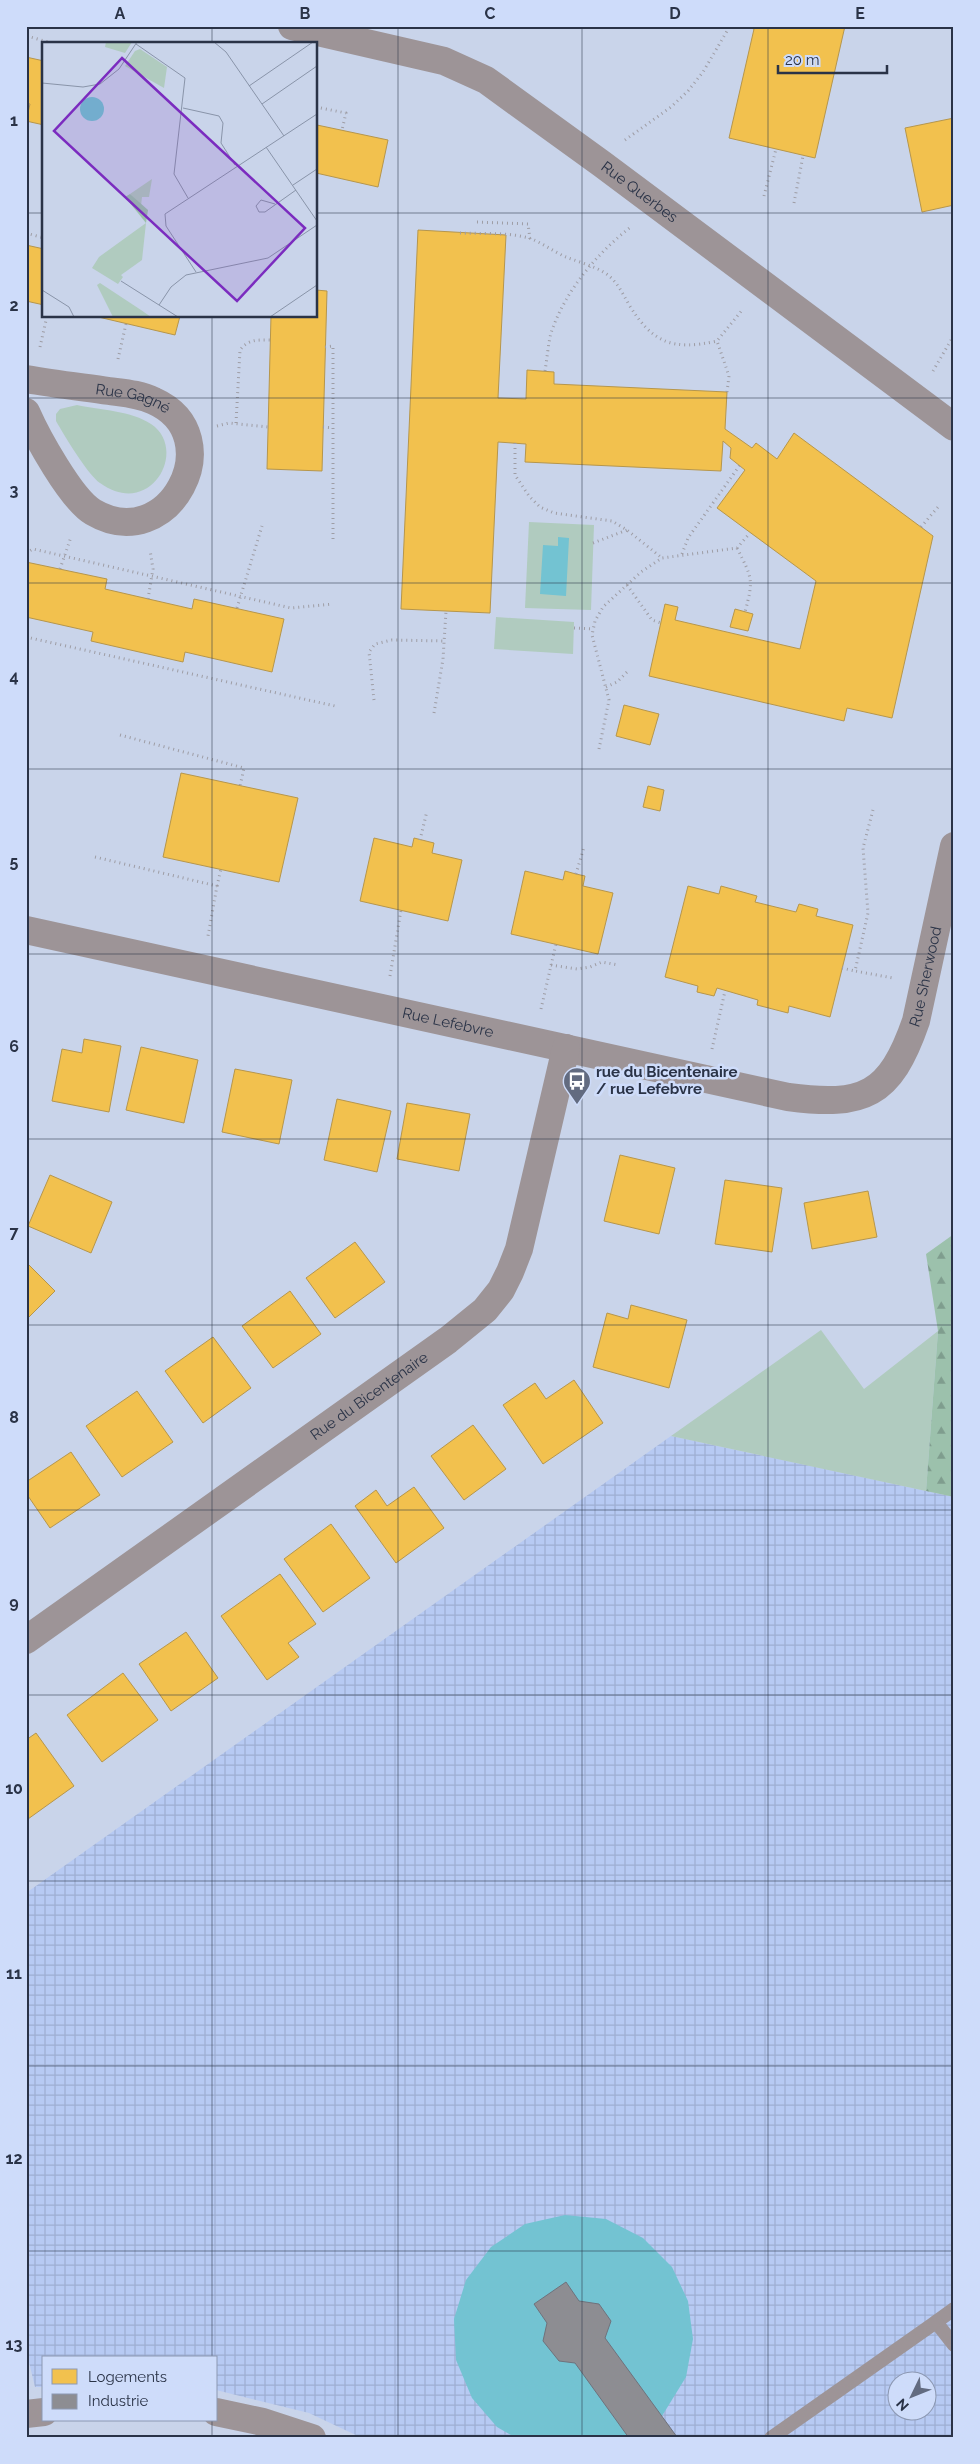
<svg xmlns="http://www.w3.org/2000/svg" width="980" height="2464" viewBox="0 0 980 2464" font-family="Raleway,sans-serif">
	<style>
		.industrial { fill: url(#industrial-grid); fill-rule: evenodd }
		.green { fill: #b0cbbf }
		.forest { fill: url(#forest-firs) }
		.water { fill: #73c3d2 }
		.homes { fill: #f2c14e; stroke: #b6964c }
		.industry { fill: #8d8d92; stroke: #6f727c }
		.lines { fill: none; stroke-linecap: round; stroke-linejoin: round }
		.path { stroke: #9e9da5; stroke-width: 3; stroke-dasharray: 1 4; stroke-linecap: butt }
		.service { stroke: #9d9497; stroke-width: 14 }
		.minor { stroke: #9d9497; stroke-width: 28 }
		.tertiary { stroke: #9d9497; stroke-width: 28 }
		.grid { fill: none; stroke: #2a3347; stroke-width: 1; stroke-opacity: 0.55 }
		.labels { text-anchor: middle; stroke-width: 5; stroke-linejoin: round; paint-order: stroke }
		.street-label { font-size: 15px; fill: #2a3347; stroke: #cedcfa }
		.poi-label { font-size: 15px; font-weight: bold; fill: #2a3347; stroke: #cedcfa; text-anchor: start }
		.inset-road { fill: none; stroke: #8994a9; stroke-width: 1 }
		.view { fill: #7b2cbf; fill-opacity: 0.15; stroke: #7b2cbf; stroke-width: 2.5 }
		.inset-edge { fill: none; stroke: #2a3347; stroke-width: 2.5 }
		.neatline { fill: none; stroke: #2a3347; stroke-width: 2 }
		.grid-label { font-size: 16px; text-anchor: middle; font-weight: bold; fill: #2a3347 }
	</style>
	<defs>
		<pattern id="industrial-grid" width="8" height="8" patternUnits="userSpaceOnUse" patternTransform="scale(1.25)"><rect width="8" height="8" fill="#b7caf3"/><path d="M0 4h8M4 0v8" fill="none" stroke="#9eaed2"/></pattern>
		<pattern id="forest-firs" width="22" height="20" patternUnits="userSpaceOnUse" patternTransform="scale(1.25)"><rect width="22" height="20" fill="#9cc1ac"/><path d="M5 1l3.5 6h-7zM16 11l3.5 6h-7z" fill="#7f9d8e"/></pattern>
	</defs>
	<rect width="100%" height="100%" fill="#c9d4ea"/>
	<path class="industrial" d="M671 1436 954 1497V2438H362L309 2413 216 2390V2358H44V2387H35L26 2350V1893ZM898 2382H928V2412H898Z"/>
	<g class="green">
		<path d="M77 405C100 410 132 411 151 424 189 449 151 520 100 483 88 475 64 435 56 421V414L60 409Z"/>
		<polygon points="529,522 594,525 591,610 525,608"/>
		<polygon points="496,617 574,622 573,654 494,649"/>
		<polygon points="821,1330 864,1389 938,1331 926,1491 671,1436"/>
	</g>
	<polygon class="forest" points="954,1234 954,1497 926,1491 938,1331 926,1254"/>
	<g class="water">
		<polygon points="558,537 569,538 566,596 540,594 543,545 558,546"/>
		<polygon points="565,2215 606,2219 643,2238 672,2267 688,2301 693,2339 686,2377 662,2416 632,2438 516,2438 497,2427 472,2398 456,2360 454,2319 466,2280 491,2247 525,2224"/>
	</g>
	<g class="homes">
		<polygon points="744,26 845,26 815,158 729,138 754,29"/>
		<polygon points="26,57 44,61 44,125 26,121 30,104 26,103"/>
		<polygon points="954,118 954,205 922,212 905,128"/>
		<polygon points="317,125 388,140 378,187 316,173"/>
		<polygon points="418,230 506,235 498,398 526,399 527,370 554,372 554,384 727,392 725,429 752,448 756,443 777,459 794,433 933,536 892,718 847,708 844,721 649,676 665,604 678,607 675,620 800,649 816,581 717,508 745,470 730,458 731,448 723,441 721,471 525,462 526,444 498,442 490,613 401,609"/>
		<polygon points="26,245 44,249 44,305 26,301"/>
		<polygon points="316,290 327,291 322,471 267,469 271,316 316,316"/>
		<polygon points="94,316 180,316 175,335"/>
		<polygon points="26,562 107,579 105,589 192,609 194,599 284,619 272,672 185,652 183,662 91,641 93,632 26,617"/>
		<polygon points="735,609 753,614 748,631 730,627"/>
		<polygon points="624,705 659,714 650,745 616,736"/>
		<polygon points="181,773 298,798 279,882 163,857"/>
		<polygon points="648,786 664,790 660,811 643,807"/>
		<polygon points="374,838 412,847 414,838 434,843 432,853 462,860 448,921 360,901"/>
		<polygon points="525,871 563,880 565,871 576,874 585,876 583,886 613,893 598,954 511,934"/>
		<polygon points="688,886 719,894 721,886 757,896 755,902 796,912 799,904 818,909 816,916 853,925 830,1017 789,1006 788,1013 757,1005 758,1000 717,988 714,996 697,992 698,986 665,977"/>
		<polygon points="84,1039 121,1046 109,1112 52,1101 62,1049 82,1053"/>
		<polygon points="141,1047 198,1060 184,1123 126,1110"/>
		<polygon points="235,1069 292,1080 279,1144 222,1132"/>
		<polygon points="337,1099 391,1111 377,1172 324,1160"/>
		<polygon points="407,1103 470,1114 459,1171 397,1159"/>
		<polygon points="620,1155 675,1168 659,1234 604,1221"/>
		<polygon points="50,1175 112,1202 91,1253 28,1226"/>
		<polygon points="725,1180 782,1188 772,1252 715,1244"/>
		<polygon points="868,1191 877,1237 812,1249 804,1203"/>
		<polygon points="355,1242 385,1282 335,1318 306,1278"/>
		<polygon points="26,1262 55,1291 26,1320"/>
		<polygon points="290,1291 321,1334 273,1368 242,1326"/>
		<polygon points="631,1305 687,1320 669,1388 593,1367 607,1313 628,1319"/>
		<polygon points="213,1337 251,1388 203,1423 165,1371"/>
		<polygon points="574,1380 603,1423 543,1464 503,1405 535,1383 546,1399"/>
		<polygon points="137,1391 173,1442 122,1477 86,1426"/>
		<polygon points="473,1425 506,1469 464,1500 431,1456"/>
		<polygon points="71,1452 100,1495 50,1528 26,1493 26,1482"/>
		<polygon points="414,1487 444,1528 396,1563 355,1506 376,1490 387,1506"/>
		<polygon points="331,1524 370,1578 323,1612 284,1559"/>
		<polygon points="280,1574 316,1624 288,1643 299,1657 267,1680 221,1616"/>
		<polygon points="186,1632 218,1678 171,1711 139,1664"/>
		<polygon points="123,1673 158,1720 102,1762 67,1715"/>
		<polygon points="36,1733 74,1786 28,1819 26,1740"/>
	</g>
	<polygon class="industry" points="566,2282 579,2301 599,2304 611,2321 605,2338 677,2437 676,2438 629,2438 575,2363 559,2361 543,2341 547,2323 534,2304"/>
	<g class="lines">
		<g class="path">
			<polyline points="27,36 55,44"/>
			<polyline points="316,107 346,113 342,130"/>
			<polyline points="625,140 671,107 688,91 703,72 730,26"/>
			<polyline points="764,196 776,149"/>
			<polyline points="794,203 803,156"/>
			<polyline points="477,222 528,224 530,239"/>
			<polyline points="26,233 44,238"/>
			<path d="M460 233C482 234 507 232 529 238 541 242 554 252 566 257 579 262 594 266 605 273 616 280 622 292 628 303 652 343 672 351 717 341"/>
			<polyline points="40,347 47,316"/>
			<polyline points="325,347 333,346 333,542"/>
			<polyline points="118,359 126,324"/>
			<path d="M545 371C547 359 548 345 551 333 565 291 597 253 632 226"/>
			<polyline points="933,371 954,335"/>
			<polyline points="727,392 729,376 717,341 743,309"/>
			<path d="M236 423 240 350C248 339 258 340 270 340"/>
			<polyline points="217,426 229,423 268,427"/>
			<polyline points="323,427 333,428"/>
			<polyline points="515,443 515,475 529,496 540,507 554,513 612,521 627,530 662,558"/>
			<polyline points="921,527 938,507"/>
			<polyline points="593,543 627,530"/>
			<path d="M737 548C752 578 754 579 745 612"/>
			<polyline points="26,553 33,549 291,608 333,604"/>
			<polyline points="682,554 688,538 740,465"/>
			<polyline points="60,569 71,537"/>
			<polyline points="627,585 652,620 661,623"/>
			<polyline points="148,599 153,569 150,550"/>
			<polyline points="237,608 262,526"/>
			<polyline points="574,628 593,629"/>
			<polyline points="26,637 335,706"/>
			<polyline points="606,687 617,682 627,672"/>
			<polyline points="374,700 369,652 375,644 392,640 444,641"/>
			<polyline points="434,713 443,659 446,611"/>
			<polyline points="120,735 244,768 240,786"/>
			<polyline points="599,749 609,700 592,635 595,621 603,607 641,572 662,558 737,548 750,533"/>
			<polyline points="873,810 863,848 868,913 855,971 893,978"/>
			<polyline points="420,840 427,811"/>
			<polyline points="95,857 217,886 208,936"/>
			<polyline points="576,874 584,847"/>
			<polyline points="217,886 221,869"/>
			<polyline points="551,965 577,969 590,967 602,962 618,965"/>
			<polyline points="842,968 855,971"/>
			<polyline points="390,976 401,910"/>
			<polyline points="541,1009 556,944"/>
			<polyline points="712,1049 725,991"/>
		</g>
		<g class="service">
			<polyline points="936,2322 954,2309"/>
			<polyline points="771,2438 936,2322 954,2345"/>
		</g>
		<g class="minor">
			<path id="s1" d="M292 26 444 61 486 80 602 164 954 427"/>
			<path id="s2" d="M26 379C54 384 81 387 109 391 124 393 140 394 154 401 232 436 169 557 93 512 71 499 37 437 26 412"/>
			<path id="s3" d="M26 930 788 1097C864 1107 890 1096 916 1021L954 846"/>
			<path id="s4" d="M26 1640 448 1340 485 1310 501 1290 510 1272 519 1249 566 1048"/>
		</g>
		<g class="tertiary">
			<polyline points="216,2412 263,2422 312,2438"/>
			<polyline points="26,2414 44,2412"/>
		</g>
	</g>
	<path class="grid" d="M212 26V44M398 26V2438M582 26V2438M768 26V2438M26 213H44M316 213H954M212 316V2358M26 398H954M26 583H954M26 769H954M26 954H954M26 1139H954M26 1325H954M26 1510H954M26 1695H954M26 1881H954M26 2066H954M26 2251H954M212 2420V2438"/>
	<defs>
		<g id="bus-pin" transform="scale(1.4375)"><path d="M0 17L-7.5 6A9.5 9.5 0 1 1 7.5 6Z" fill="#626b80" stroke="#cedcfa"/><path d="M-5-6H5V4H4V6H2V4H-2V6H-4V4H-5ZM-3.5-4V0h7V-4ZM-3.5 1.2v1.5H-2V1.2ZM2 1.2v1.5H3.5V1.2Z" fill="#fff"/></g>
	</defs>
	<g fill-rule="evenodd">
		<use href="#bus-pin" x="577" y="1081"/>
	</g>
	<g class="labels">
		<g class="street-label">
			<text dy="5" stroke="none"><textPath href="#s1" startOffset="392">Rue Querbes</textPath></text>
			<text dy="5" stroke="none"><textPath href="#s2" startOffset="109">Rue Gagné</textPath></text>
			<text dy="5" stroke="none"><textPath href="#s3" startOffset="995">Rue Sherwood</textPath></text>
			<text dy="5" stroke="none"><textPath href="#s3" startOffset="432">Rue Lefebvre</textPath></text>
			<text dy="5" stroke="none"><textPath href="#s4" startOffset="421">Rue du Bicentenaire</textPath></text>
		</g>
		<g class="poi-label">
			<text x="596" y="1077">rue du Bicentenaire<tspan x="596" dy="17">/ rue Lefebvre</tspan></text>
		</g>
	</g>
	<g transform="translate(42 42)">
		<rect width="275" height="275" fill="#c9d4ea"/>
		<path d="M64 0H90L83 11 63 5ZM110 137 107 155H100L99 164 88 152ZM104 181 100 218 79 233 81 235 76 242 50 226 57 215ZM58 241 99 268 109 275H71L55 243Z" fill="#b0cbbf"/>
		<path d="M88 152 106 168 104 181 83 155Z" fill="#9cc1ac"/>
		<path d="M98 7 125 25 122 46 83 24 93 9Z" fill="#b0cbbf"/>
		<path d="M38 67a12 12 0 1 1 24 0a12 12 0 1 1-24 0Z" fill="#73c3d2"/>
		<path class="inset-road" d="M172 0 184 10 242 94M94 2 143 36 132 132 146 156M0 41 41 45 58 42 77 27 95 0M207 44 271 0M220 62 275 24M141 66 177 74 181 81 179 101 193 123M224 105 275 179M251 143 275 127M233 162 219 158 214 164 217 170H223L254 148M154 230 124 184 123 172 275 72M79 239 136 275M0 248 27 265 32 275M117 263 129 245 144 233 226 216 275 183M228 275 275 243"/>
		<path class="view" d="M80 16 263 186 195 259 12 89Z"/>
		<rect width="275" height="275" class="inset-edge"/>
	</g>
	<rect width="980" height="2464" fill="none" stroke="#cedcfa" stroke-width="55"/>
	<rect x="42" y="2356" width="175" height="65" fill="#cedcfa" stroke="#8c98b2"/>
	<rect x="52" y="2369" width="25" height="15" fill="#f2c14e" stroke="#8c98b2"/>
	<text x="88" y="2382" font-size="15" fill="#2a3347">Logements</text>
	<rect x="52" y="2394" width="25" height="15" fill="#8d8d92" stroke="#8c98b2"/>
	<text x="88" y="2406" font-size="15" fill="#2a3347">Industrie</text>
	<g transform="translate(912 2396) rotate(227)"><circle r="24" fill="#cedcfa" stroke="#8c98b2"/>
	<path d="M0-4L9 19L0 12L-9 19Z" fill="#626b80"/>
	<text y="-8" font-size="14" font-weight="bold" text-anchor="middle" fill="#2a3347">N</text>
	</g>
	<path d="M778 65v8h109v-8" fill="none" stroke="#2a3347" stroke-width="2.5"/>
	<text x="785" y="65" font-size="15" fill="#2a3347" stroke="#cedcfa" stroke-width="4" paint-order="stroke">20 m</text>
	<rect x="28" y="28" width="924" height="2408" class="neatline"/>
	<g class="grid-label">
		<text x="120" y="19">A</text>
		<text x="305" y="19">B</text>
		<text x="490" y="19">C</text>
		<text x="675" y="19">D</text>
		<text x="860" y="19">E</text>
		<text x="14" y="126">1</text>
		<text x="14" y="311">2</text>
		<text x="14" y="496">3</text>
		<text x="14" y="682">4</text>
		<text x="14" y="867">5</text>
		<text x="14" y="1052">6</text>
		<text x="14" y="1238">7</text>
		<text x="14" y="1423">8</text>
		<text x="14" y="1608">9</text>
		<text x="14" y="1794">10</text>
		<text x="14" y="1979">11</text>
		<text x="14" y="2164">12</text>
		<text x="14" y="2350">13</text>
	</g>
</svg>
